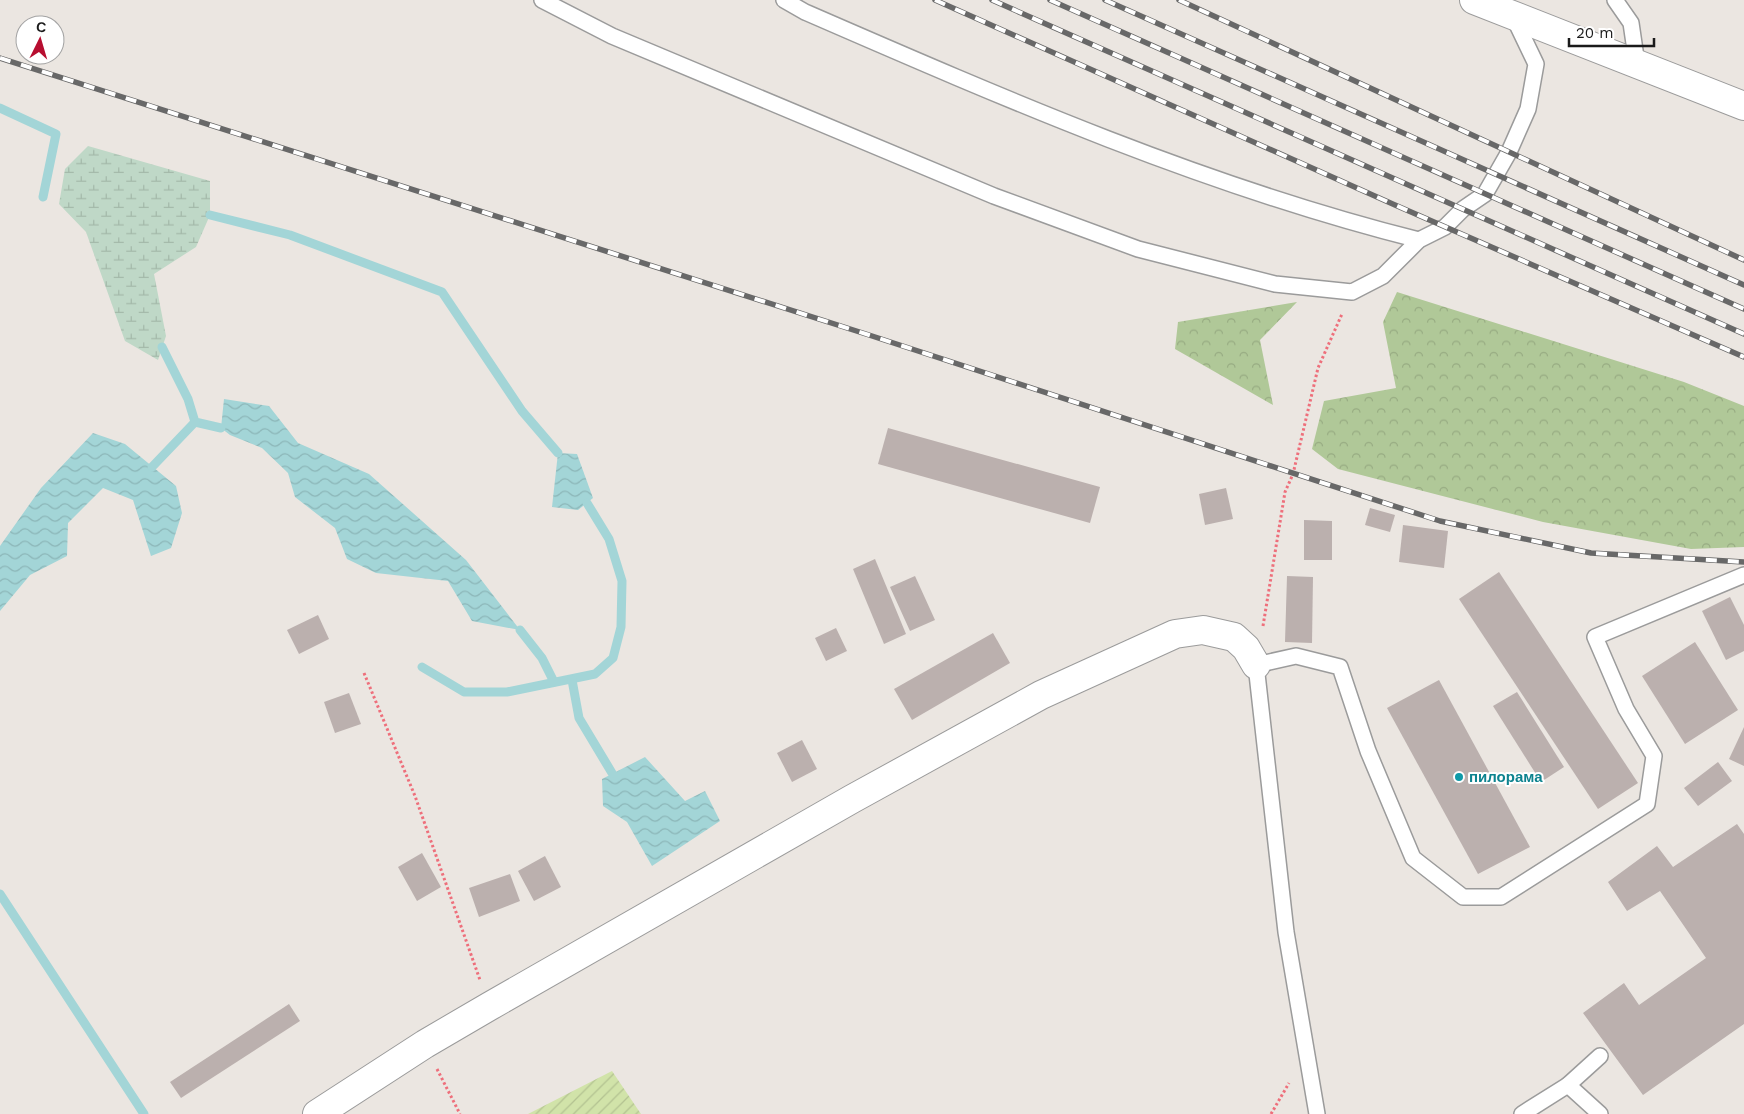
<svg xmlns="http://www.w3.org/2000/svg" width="1744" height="1114" viewBox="0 0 1744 1114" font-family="'Work Sans',sans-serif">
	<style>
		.forest { fill: url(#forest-crowns) }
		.wetland { fill: url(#wetland-marsh) }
		.garden { fill: url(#garden-furrows) }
		.water { fill: url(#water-waves) }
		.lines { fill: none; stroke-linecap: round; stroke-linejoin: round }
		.stream { stroke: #a3d5d7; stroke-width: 9 }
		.building { fill: #bbb0ae }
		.lane-casing { stroke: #9b9b9b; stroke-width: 18 }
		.street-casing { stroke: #9b9b9b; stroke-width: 30 }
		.path { stroke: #ee6f7b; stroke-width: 3; stroke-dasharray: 2.5 2.5; stroke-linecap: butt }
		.lane { stroke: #fff; stroke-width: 15 }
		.street { stroke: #fff; stroke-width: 28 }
		.rail-casing { stroke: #686868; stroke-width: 5.5 }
		.rail { stroke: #fff; stroke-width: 4; stroke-dasharray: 11; stroke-linecap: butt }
		.culture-dot { fill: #0f9aa8; stroke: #fff; stroke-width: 2 }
		.labels { text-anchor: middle; stroke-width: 4; stroke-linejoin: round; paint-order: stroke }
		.culture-label { font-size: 15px; font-weight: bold; fill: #0d838f; stroke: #fff; text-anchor: start }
	</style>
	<defs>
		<pattern id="forest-crowns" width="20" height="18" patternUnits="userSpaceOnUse" patternTransform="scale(1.25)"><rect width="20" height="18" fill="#b0c898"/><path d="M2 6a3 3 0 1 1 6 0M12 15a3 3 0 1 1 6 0" fill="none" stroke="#97ab82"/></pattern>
		<pattern id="wetland-marsh" width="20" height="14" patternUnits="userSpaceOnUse" patternTransform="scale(1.25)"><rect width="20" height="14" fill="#bfd8c7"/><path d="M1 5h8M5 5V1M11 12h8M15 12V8" fill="none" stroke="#a4b9aa"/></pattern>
		<pattern id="garden-furrows" width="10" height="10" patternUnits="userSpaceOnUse" patternTransform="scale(1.25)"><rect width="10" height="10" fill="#d1e3a9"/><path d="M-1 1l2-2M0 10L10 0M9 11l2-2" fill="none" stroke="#b3c291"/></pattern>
		<pattern id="water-waves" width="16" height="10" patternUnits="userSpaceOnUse" patternTransform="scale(1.25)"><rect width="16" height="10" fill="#a3d5d7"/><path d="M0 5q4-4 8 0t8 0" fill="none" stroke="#8cb6b8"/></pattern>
	</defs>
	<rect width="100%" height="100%" fill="#ebe6e1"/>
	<g class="forest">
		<polygon points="1397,292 1684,382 1744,406 1744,547 1691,549 1543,522 1338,469 1312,449 1324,401 1396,388 1383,322"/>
		<polygon points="1297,302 1260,340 1273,405 1175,349 1178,322"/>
	</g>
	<polygon class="wetland" points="88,146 210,181 210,215 196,247 154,274 166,336 158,360 125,341 86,232 59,204 65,169"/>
	<polygon class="garden" points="612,1071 641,1114 528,1114"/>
	<g class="water">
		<polygon points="224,399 269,406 298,443 369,474 466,560 520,630 472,621 448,581 376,573 347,559 335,528 295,497 288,473 262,448 230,435 221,428"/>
		<polygon points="93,433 125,444 176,486 182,513 171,548 151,556 133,500 103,488 68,523 67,556 30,575 0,611 0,546 41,488"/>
		<polygon points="558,453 577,454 593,498 578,510 552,507"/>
		<polygon points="645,757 685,801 705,791 720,821 652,866 627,822 603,806 602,779"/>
	</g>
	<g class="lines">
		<g class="stream">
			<polyline points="0,108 56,134 43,197"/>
			<polyline points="210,215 290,235 442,292 522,411 558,453"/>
			<polyline points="162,347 188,399 195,422 221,428"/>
			<polyline points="152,467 195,422"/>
			<polyline points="520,630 542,658 554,682"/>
			<polyline points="422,667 464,692 507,692 595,674 613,658 621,627 622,581 609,539 587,503"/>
			<polyline points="572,680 579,718 612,773"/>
			<polyline points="0,894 144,1114"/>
		</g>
	</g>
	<g class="building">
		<polygon points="888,428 1100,487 1090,523 878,464"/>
		<polygon points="1226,488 1233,519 1205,525 1199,494"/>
		<polygon points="1370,508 1395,515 1390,532 1365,525"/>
		<polygon points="1304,520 1332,521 1332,560 1304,560"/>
		<polygon points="1403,525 1448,531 1444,568 1399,562"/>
		<polygon points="875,559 906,634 884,644 853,569"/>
		<polygon points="1499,572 1638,783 1598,809 1459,599"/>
		<polygon points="915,576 935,620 910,631 890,587"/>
		<polygon points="1287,576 1313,577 1312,643 1285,642"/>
		<polygon points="1730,597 1744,625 1744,651 1726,660 1702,611"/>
		<polygon points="318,615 329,639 299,654 287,630"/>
		<polygon points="836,628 847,651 826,661 815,638"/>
		<polygon points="993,633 1010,663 912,720 894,689"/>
		<polygon points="1695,642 1738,710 1685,744 1642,676"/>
		<polygon points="1439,680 1530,847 1478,874 1387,708"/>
		<polygon points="1517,692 1564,767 1541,782 1493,706"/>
		<polygon points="349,693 361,724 335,733 324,702"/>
		<polygon points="1744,727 1744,766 1729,759"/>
		<polygon points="802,740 817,769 792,782 777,753"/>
		<polygon points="1718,762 1732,781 1698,806 1684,788"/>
		<polygon points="1737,824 1744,834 1744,1024 1643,1095 1583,1013 1624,983 1639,1005 1706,958 1660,891 1627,911 1608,882 1657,846 1673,867"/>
		<polygon points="422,853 441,887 417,901 398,867"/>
		<polygon points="545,856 561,887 534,901 518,871"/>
		<polygon points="510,874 520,901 479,917 469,888"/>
		<polygon points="289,1004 300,1021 181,1098 170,1082"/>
	</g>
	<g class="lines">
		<g class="lane-casing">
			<g id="lane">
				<polyline points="542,0 612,36 994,196 1138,249 1275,284 1352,292 1383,276 1419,240 1445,227 1463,209 1485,194 1509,152 1528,109 1536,64 1513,16"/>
				<path d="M784 0 805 12C1005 99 1207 187 1419 240"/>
				<polyline points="1615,0 1631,23 1637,64"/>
				<polyline points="1568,1085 1600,1056"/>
				<polyline points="1317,1114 1286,932 1256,665 1296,656 1340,667 1368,751 1413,858 1463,897 1501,897 1647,804 1654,756 1626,709 1595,637 1744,575"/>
				<polyline points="1522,1114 1568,1085 1600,1114"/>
			</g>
		</g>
		<g class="street-casing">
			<g id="street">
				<polyline points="1474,0 1744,106"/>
				<polyline points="317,1114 425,1044 490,1006 852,799 1041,695 1175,634 1203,630 1234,637 1246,648 1256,665"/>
			</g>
		</g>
		<g class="path">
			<polyline points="1263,626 1285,492 1293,474 1318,368 1342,314"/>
			<polyline points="364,673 415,796 480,980"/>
			<polyline points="437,1069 460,1114"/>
			<polyline points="1271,1114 1289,1083"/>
		</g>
		<use href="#lane" class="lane"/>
		<use href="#street" class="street"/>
		<g class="rail-casing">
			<g id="rail">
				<polyline points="935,0 1395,205 1744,357"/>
				<polyline points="992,0 1744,334"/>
				<polyline points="1050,0 1744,309"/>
				<polyline points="1105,0 1744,285"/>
				<polyline points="1179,0 1744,260"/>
				<polyline points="0,58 869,335 1440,521 1591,553 1744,562"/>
			</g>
		</g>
		<use href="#rail" class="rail"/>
	</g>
	<circle class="culture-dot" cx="1459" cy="777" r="5"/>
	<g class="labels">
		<g class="culture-label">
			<text x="1469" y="782">пилорама</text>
		</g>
	</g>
	<g transform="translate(40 40) rotate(5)"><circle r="24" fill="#ffffff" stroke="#a3a3a3"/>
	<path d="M0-4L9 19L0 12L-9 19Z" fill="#b70e30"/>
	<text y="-8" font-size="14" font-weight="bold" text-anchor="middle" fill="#1a1a1a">С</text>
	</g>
	<path d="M1569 38v8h85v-8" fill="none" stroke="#1a1a1a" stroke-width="2.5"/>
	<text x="1576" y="38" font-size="15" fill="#1a1a1a" stroke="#ffffff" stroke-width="4" paint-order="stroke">20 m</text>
</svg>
